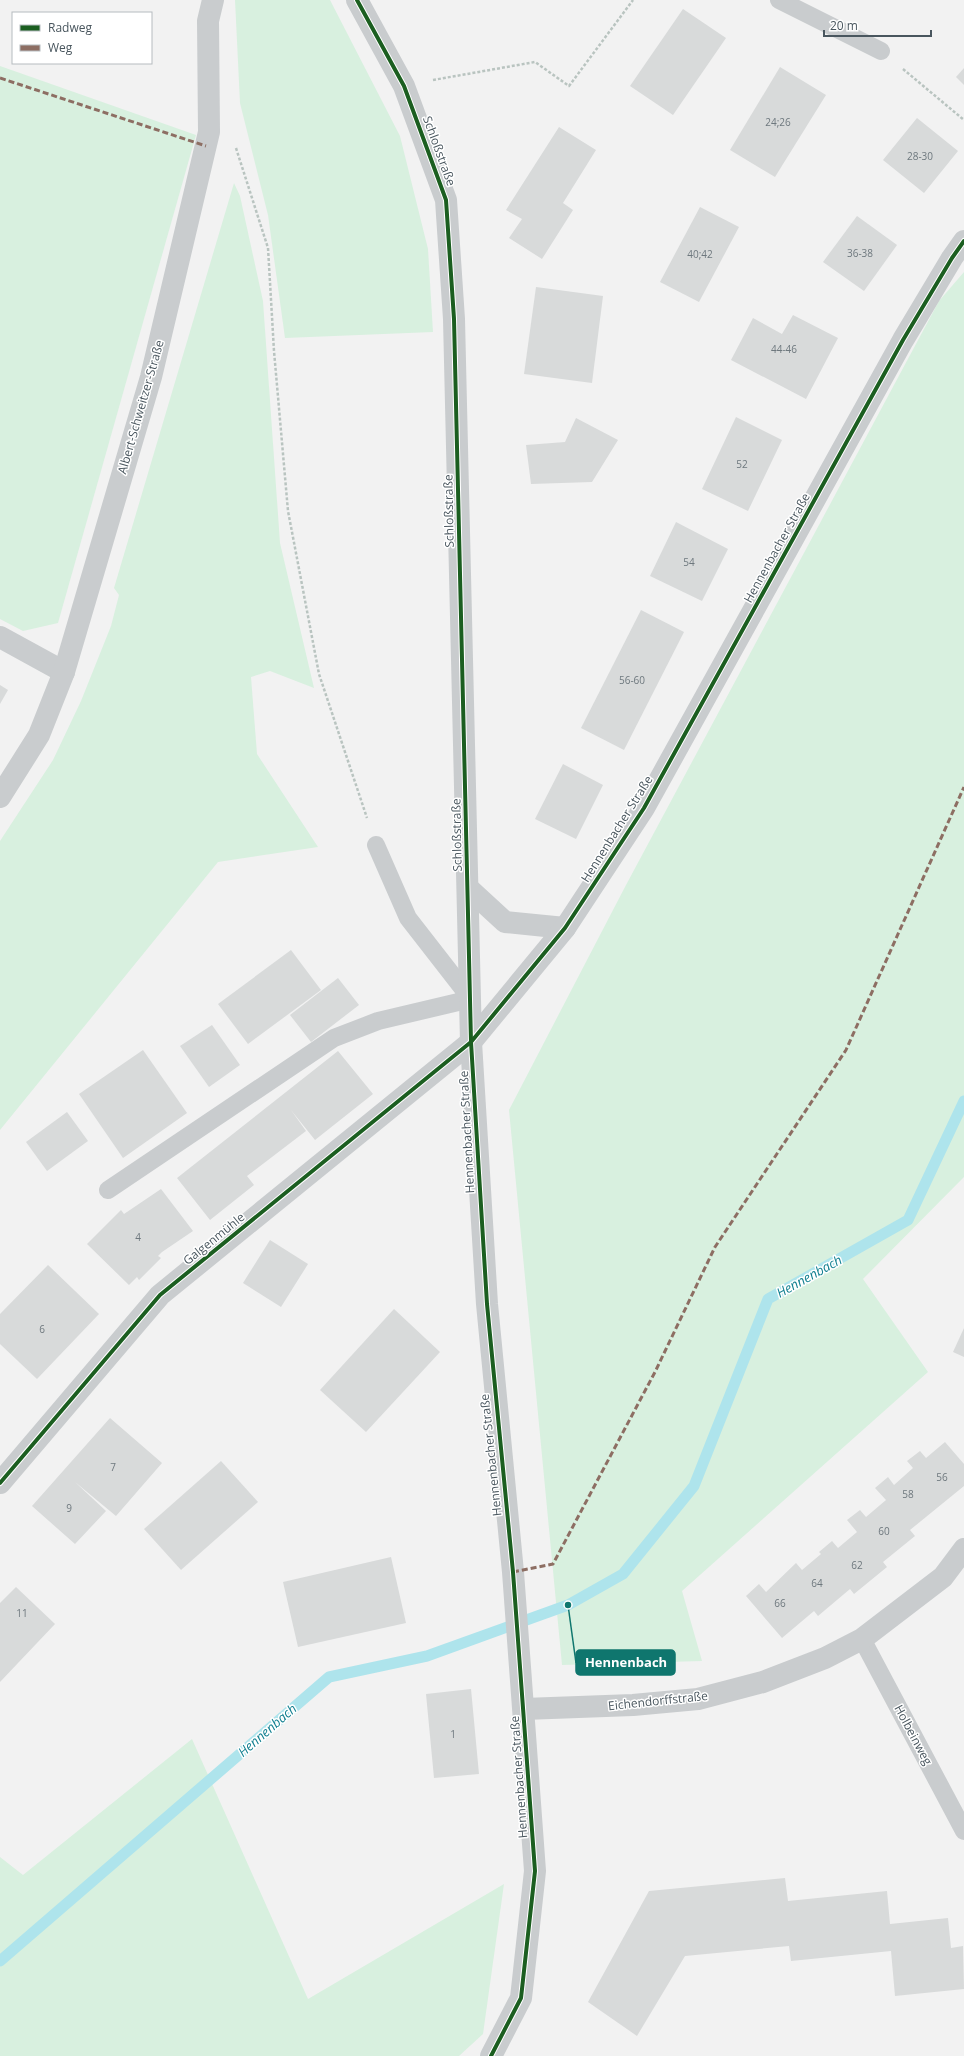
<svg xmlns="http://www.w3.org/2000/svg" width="964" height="2056" viewBox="0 0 964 2056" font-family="'Open Sans',sans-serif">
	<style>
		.green { fill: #d8f0df }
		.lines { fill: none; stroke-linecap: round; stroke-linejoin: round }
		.stream { stroke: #aee4ec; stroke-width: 11 }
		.building { fill: #d8dada }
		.path { stroke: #b9c4c0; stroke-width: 2.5; stroke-dasharray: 3 2; stroke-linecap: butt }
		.service { stroke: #c9ccce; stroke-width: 18 }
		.minor { stroke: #c9ccce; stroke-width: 22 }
		.quiet { stroke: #8d6e63; stroke-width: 3; stroke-dasharray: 6 3; stroke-linecap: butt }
		.cycleway-casing { stroke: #fff; stroke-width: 6 }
		.cycleway { stroke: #1b5e20; stroke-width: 4 }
		.labels { text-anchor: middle; stroke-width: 3; stroke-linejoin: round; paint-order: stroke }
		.number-label { font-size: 10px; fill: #6e787e }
		.street-label { font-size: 12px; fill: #49565e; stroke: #fff }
		.water-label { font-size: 13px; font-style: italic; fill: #128091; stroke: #fff }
		.leader { fill: none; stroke: #0f766e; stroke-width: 1.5 }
		.callout-dot { fill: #0f766e; stroke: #fff; stroke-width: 1.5 }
		.callout { fill: #0f766e; stroke: #0f766e; stroke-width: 1.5 }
		.callout-label { font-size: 13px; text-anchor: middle; font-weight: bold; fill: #fff }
	</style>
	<rect width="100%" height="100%" fill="#f2f2f2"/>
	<g class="green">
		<polygon points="235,0 330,0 400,136 428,249 433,332 285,338 268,215 240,103"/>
		<polygon points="0,66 196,135 58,623 23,631 0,619"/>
		<polygon points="234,183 240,196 263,301 280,543 314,688 270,671 251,677 257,754 318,847 218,862 0,1130 0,841 53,760 81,701 111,626 119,595 114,588"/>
		<polygon points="964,272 964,1177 863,1279 928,1372 682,1591 702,1661 562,1665 509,1110 626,885 939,301"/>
		<polygon points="192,1739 308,1999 504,1884 483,2034 459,2056 0,2056 0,1857 23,1875"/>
	</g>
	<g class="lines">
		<polyline class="stream" points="0,1961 329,1677 427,1656 568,1605 623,1574 694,1486 768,1299 908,1220 964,1101"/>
	</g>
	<g class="building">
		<polygon points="683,9 726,38 673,115 630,86"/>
		<polygon points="780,67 826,95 775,177 730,150"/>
		<polygon points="964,68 964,85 956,77"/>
		<polygon points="917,118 958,151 924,193 883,160"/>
		<polygon points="559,127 596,150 563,203 573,210 542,259 509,238 522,219 506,210"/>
		<polygon points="700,207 739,227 699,302 660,282"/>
		<polygon points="857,216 897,245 864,291 823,262"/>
		<polygon points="536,287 603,296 592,383 524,374"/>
		<polygon points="793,315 838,338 806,399 731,360 753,318 782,334"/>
		<polygon points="736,417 782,440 748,511 702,489"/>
		<polygon points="576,418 618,440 592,482 531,484 526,445 565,442"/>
		<polygon points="676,522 728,549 702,601 650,576"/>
		<polygon points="641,610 684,632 624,750 581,728"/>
		<polygon points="0,685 8,690 0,704"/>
		<polygon points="563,764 603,785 576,839 535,819"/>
		<polygon points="291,950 321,990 248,1044 218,1004"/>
		<polygon points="338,978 359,1005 311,1042 290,1015"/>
		<polygon points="212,1025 240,1065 209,1087 180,1046"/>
		<polygon points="143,1050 187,1113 123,1158 79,1094"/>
		<polygon points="338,1051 373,1094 315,1140 291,1110 306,1131 247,1176 254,1185 210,1220 177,1178"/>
		<polygon points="67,1112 88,1141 47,1171 26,1142"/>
		<polygon points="161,1189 193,1231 162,1252 158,1256 161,1258 139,1280 137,1277 129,1285 87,1244 121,1210 124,1214"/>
		<polygon points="270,1240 308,1264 281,1307 243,1283"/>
		<polygon points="48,1265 99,1314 37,1379 0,1344 0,1314"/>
		<polygon points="394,1309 440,1352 366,1432 320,1390"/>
		<polygon points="964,1328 964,1357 953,1352"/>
		<polygon points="110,1418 162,1463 116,1516 75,1482 106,1511 75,1544 32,1506"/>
		<polygon points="945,1442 964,1464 964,1486 910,1530 915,1536 883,1562 887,1567 854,1594 850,1589 818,1616 814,1611 782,1638 746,1596 759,1584 766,1592 796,1563 802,1570 821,1554 819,1552 832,1541 838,1548 857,1532 847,1520 860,1510 866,1517 886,1500 875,1488 888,1477 894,1485 913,1468 907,1461 920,1451 926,1458"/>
		<polygon points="221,1461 258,1502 181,1570 144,1529"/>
		<polygon points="391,1557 406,1623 298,1647 283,1582"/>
		<polygon points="16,1587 55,1624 0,1682 0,1603"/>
		<polygon points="471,1689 479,1774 434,1778 426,1694"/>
		<polygon points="785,1878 788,1901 887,1891 890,1924 948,1918 951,1948 963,1946 964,1989 895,1996 891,1951 791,1961 789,1946 685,1956 637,2036 588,2002 649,1891"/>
	</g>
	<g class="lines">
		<g class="path">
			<polyline points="903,69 964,120"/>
			<polyline points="433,80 535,62 569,86 633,0"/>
			<polyline points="236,148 268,248 274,351 288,511 319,674 367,818"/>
		</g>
		<g class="service">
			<polyline points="779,0 881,51"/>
			<polyline points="108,1190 334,1038 378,1021 471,999 408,918 376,845"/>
			<polyline points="862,1639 964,1831"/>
		</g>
		<g class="minor">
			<polyline points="357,0 404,86 446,200 454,319 471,1042 487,1304 513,1572 535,1871 521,1998 491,2056"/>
			<polyline points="0,637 64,672"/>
			<polyline points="0,797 39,735 64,672 151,377 209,132 208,21 213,0"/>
			<polyline points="468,888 505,922 565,928"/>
			<polyline points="0,1483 160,1295 471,1042 565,928 644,808 903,340 952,258 964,241"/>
			<polyline points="524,1709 633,1705 698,1699 763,1682 825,1658 862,1639 943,1577 964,1549"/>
		</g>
		<g class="quiet">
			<polyline points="0,78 206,146"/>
			<polyline points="513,1572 553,1564 655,1372 715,1247 846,1050 964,787"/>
		</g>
		<g class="cycleway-casing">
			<g id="cycleway">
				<polyline points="357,0 404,86 446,200 454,319 471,1042 487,1304 513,1572 535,1871 521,1998 491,2056"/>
				<polyline points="0,1483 160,1295 471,1042 565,928 644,808 903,340 952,258 964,241"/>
			</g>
		</g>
		<use href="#cycleway" class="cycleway"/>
	</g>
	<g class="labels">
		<g class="number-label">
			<text x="778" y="126">24;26</text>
			<text x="920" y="160">28-30</text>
			<text x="860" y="257">36-38</text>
			<text x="700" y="258">40;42</text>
			<text x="784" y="353">44-46</text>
			<text x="742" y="468">52</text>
			<text x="689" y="566">54</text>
			<text x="632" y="684">56-60</text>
			<text x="138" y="1241">4</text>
			<text x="42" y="1333">6</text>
			<text x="113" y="1471">7</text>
			<text x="942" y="1481">56</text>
			<text x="908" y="1498">58</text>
			<text x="69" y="1512">9</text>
			<text x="884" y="1535">60</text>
			<text x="857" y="1569">62</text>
			<text x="817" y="1587">64</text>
			<text x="780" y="1607">66</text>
			<text x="22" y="1617">11</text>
			<text x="453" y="1738">1</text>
		</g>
		<g class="street-label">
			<text transform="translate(439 151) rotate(70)" y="4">Schloßstraße</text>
			<text transform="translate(141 407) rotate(-74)" y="4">Albert-Schweitzer-Straße</text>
			<text transform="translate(449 511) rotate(-91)" y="4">Schloßstraße</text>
			<text transform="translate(777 548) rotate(-61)" y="4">Hennenbacher Straße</text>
			<text transform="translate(617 829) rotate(-58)" y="4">Hennenbacher Straße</text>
			<text transform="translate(457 835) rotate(-91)" y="4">Schloßstraße</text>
			<text transform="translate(467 1132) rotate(-93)" y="4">Hennenbacher Straße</text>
			<text transform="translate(214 1239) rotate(-39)" y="4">Galgenmühle</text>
			<text transform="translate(491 1455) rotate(-96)" y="4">Hennenbacher Straße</text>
			<text transform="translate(658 1701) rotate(-6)" y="4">Eichendorffstraße</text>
			<text transform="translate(913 1735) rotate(62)" y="4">Holbeinweg</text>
			<text transform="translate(519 1777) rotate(-94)" y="4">Hennenbacher Straße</text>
		</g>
		<g class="water-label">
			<text transform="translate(809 1276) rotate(-29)" y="5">Hennenbach</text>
			<text transform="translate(267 1730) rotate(-41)" y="5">Hennenbach</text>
		</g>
	</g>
	<path class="leader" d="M568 1605L576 1663"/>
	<circle class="callout-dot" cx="568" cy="1605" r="4"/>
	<rect class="callout" x="576" y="1650" width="99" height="25" rx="4"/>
	<g class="callout-label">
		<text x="626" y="1667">Hennenbach</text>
	</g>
	<rect x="12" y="12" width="140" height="52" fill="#ffffff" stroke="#b6bbbf"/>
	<rect x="20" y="25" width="20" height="6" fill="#1b5e20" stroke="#b6bbbf"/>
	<text x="48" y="32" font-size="12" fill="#49565e">Radweg</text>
	<rect x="20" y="45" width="20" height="6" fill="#8d6e63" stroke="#b6bbbf"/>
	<text x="48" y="52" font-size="12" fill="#49565e">Weg</text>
	<path d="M824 30v6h107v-6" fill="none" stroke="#49565e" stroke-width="2"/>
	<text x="830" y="30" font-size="12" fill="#49565e" stroke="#ffffff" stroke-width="3" paint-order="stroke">20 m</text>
</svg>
